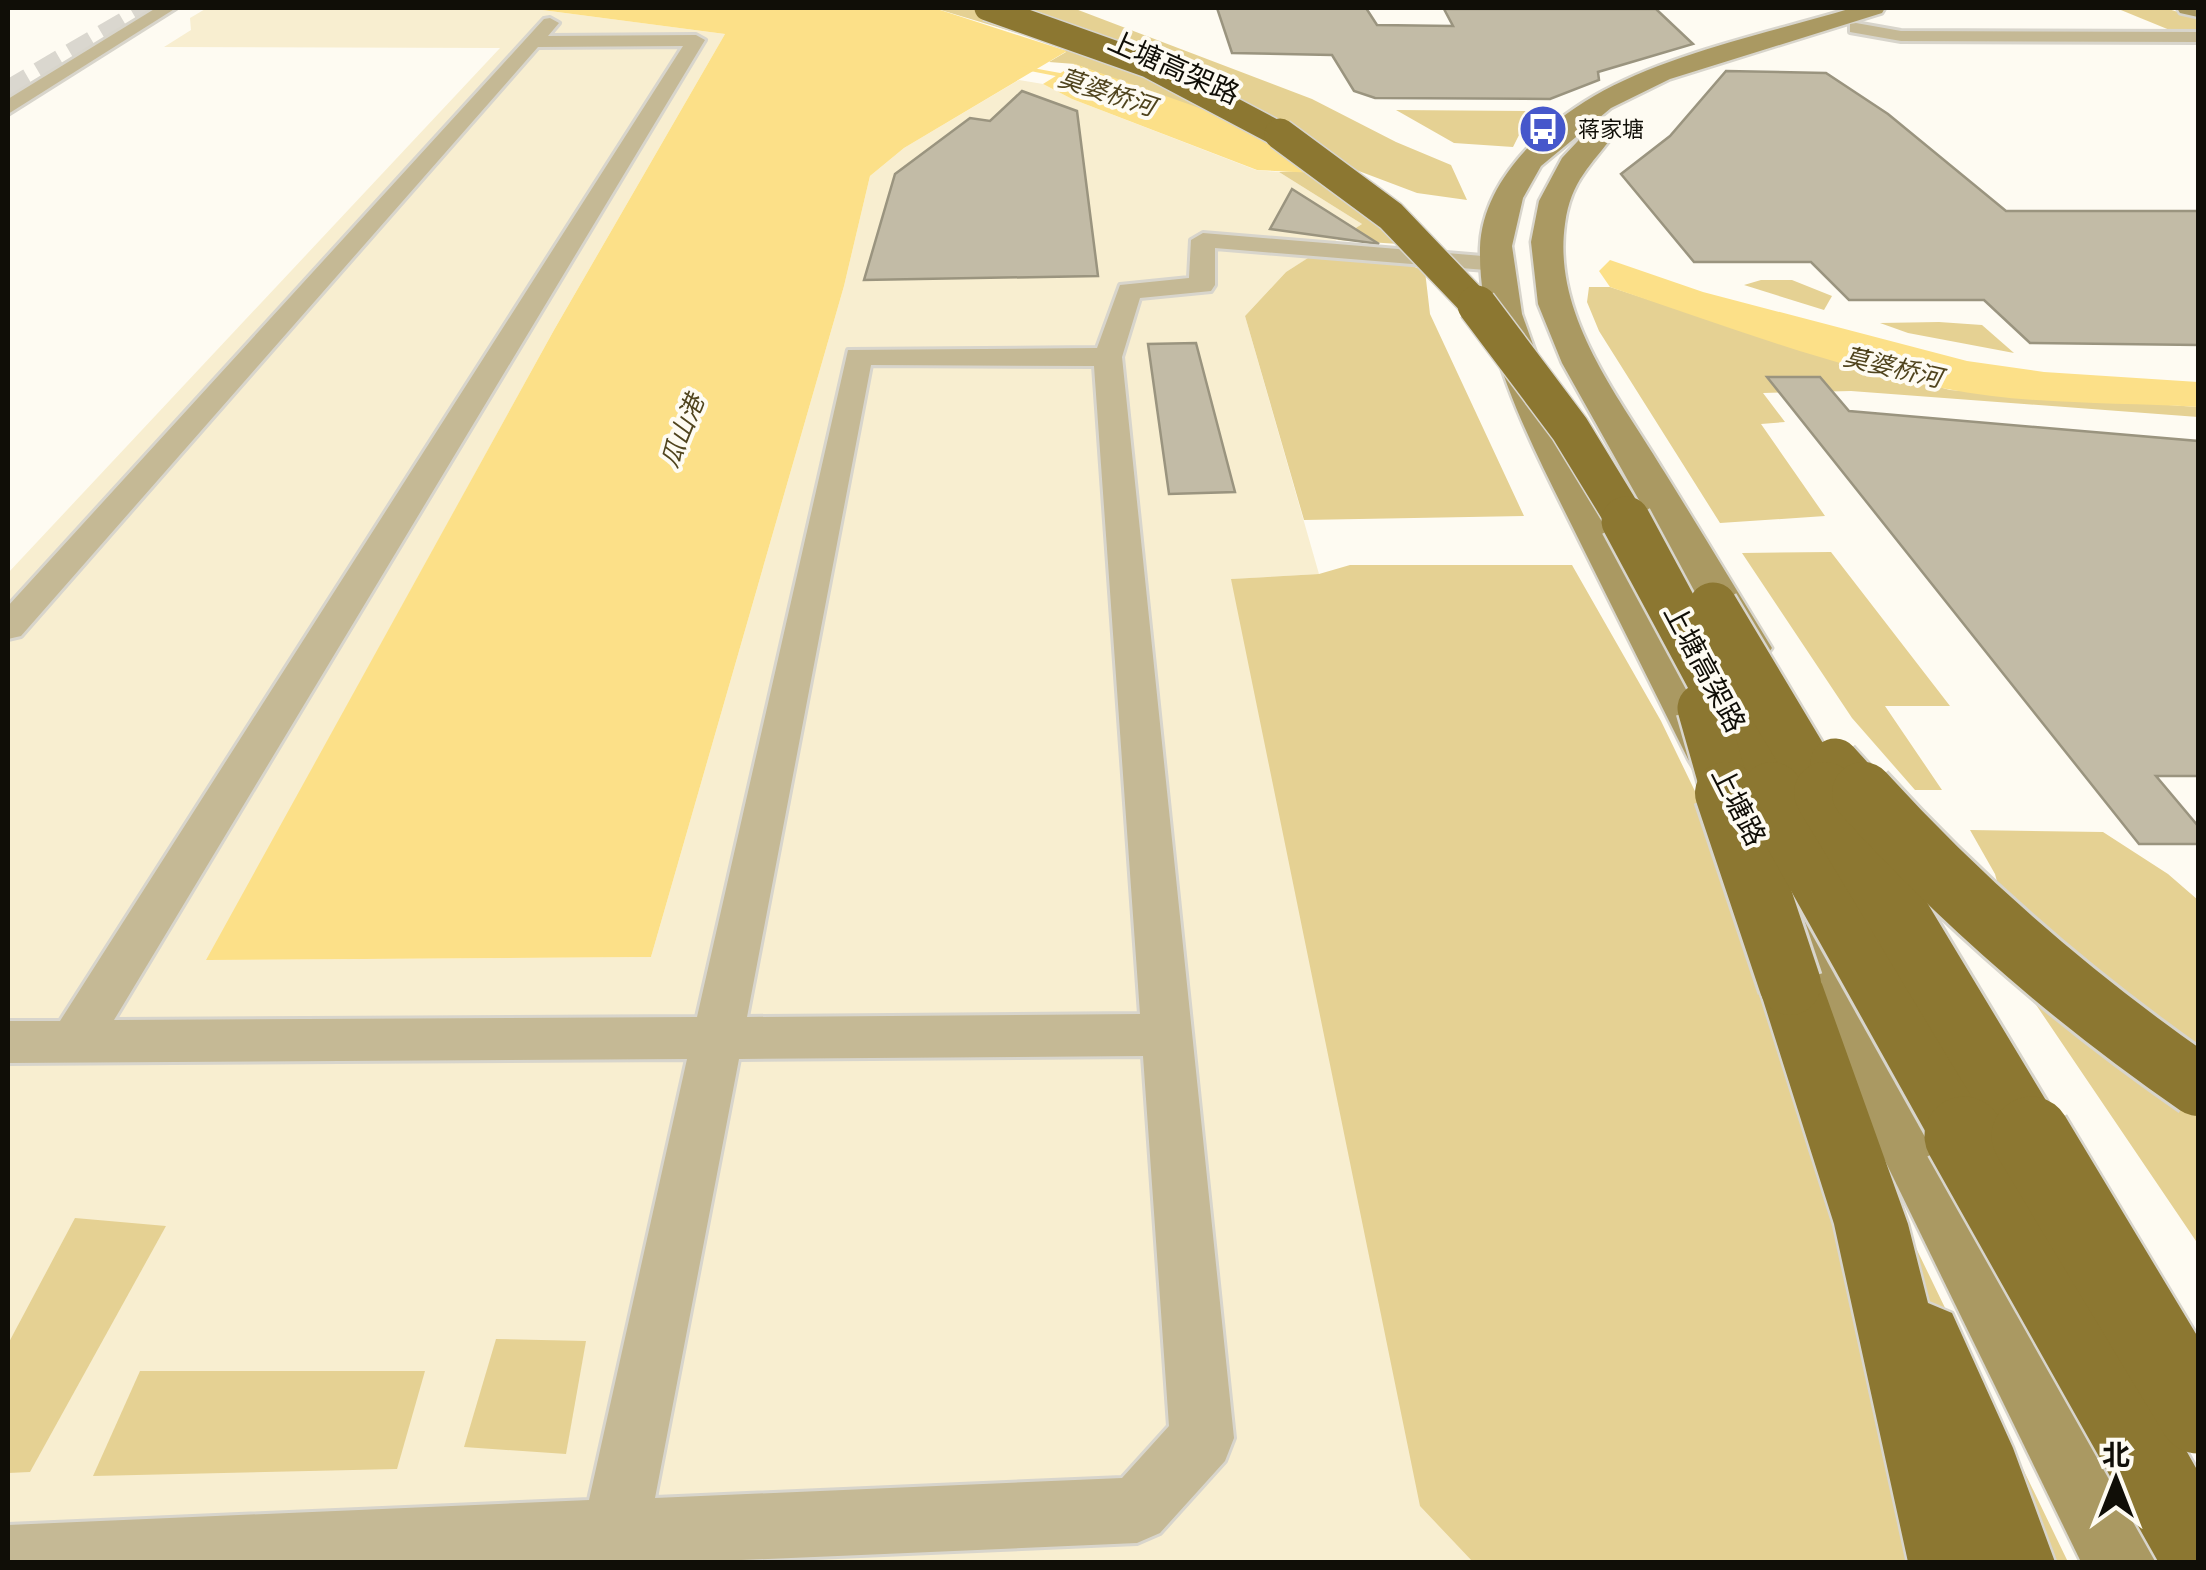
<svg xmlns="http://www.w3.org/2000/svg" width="2206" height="1570" viewBox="0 0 2206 1570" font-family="Georgia,'Noto Sans SC',serif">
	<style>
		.built { fill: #f8eed0 }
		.green { fill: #e5d193 }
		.water { fill: #fce088 }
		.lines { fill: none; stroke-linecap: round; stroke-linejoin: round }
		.stream { fill: #fce088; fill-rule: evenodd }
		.building { fill: #c2bba6; stroke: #9a947f; stroke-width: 2.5 }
		.secondary-tunnel { stroke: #dad7cf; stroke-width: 25; stroke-dasharray: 25 12; stroke-linecap: butt }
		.minor-casing { stroke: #d8d5cc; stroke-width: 6 }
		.secondary-casing { stroke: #d8d5cc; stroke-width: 5 }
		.trunk-casing { stroke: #d8d5cc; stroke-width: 5 }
		.minor { fill: #c5b995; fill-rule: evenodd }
		.secondary { fill: #aa9962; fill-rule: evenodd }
		.trunk { fill: #8c7731; fill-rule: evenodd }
		.trunk-bridge-far5-casing { stroke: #d8d5cc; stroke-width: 28; stroke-linecap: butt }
		.trunk-bridge-far4-casing { stroke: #d8d5cc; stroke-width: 34; stroke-linecap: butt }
		.trunk-bridge-far3-casing { stroke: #d8d5cc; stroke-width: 42; stroke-linecap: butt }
		.trunk-bridge-far2-casing { stroke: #d8d5cc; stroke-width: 54; stroke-linecap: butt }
		.trunk-bridge-far1-casing { stroke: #d8d5cc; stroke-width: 68; stroke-linecap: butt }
		.trunk-bridge-casing { stroke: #d8d5cc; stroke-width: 84; stroke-linecap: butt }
		.trunk-bridge-far5 { stroke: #8c7731; stroke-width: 25 }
		.trunk-bridge-far4 { stroke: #8c7731; stroke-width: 31 }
		.trunk-bridge-far3 { stroke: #8c7731; stroke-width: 39 }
		.trunk-bridge-far2 { stroke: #8c7731; stroke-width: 49 }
		.trunk-bridge-far1 { stroke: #8c7731; stroke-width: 62 }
		.trunk-bridge { stroke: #8c7731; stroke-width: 79 }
		.labels { text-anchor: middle; stroke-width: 8; stroke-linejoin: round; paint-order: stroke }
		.far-poi-label { font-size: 22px; fill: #100e07; stroke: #fefbf2; text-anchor: start }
		.far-water-label { font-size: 25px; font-style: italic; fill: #50441e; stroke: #fefbf2 }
		.street-label { font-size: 28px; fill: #100e07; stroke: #fefbf2 }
	</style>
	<rect width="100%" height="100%" fill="#fefbf2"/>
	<polygon class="built" points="207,8 527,8 725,34 554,330 207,960 651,957 844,286 870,176 904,148 1019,80 1043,84 1072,99 1256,170 1279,172 1362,224 1286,272 1245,316 1319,574 1232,579 1473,1562 8,1562 8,573 500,48 164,47 191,30 190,18"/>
	<g class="green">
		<polygon points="934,8 1073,8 1312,99 1396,142 1451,165 1467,200 1417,193 1075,64 1049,62 1066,52 1061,46"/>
		<polygon points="2116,8 2165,8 2198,18 2198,32 2177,33"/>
		<polygon points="1396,110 1539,111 1547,116 1519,135 1513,147 1454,143"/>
		<polygon points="1303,171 1316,173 1399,244 1337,240 1362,224 1279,172"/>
		<polygon points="1311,256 1407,264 1425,271 1430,314 1524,516 1304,520 1245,316 1286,272"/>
		<polygon points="1761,280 1792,280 1832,296 1824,310 1744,285"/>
		<polygon points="1589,287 1610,287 1806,351 1950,390 2198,407 2198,417 1851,391 1763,393 1785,422 1761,424 1825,516 1720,523 1599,331 1587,302"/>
		<polygon points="1939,322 1982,325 2014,353 1908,333 1880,323"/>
		<polygon points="1831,552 1950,706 1885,706 1942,790 1915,790 1852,718 1742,553"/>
		<polygon points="1350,565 1572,565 1661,721 2068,1562 1473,1562 1420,1506 1231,579 1319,574"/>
		<polygon points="1970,830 2103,832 2168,874 2198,900 2198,1244 2026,990 1995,874"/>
		<polygon points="75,1218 166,1226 30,1472 8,1473 8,1344"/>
		<polygon points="496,1339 586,1341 566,1454 464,1447"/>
		<polygon points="140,1371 425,1371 397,1469 93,1476"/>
	</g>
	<g class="water">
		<polygon points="527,8 934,8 1067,51 904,148 870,176 844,286 651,957 206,960 554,330 725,34"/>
		<polygon points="1075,64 1208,111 1258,135 1316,173 1257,170 1072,99 1043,84"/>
		<path d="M1610 260 1703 292 1967 361 2044 372 2198 382V407C2116 402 2028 405 1947 389 1832 367 1720 324 1610 287L1599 271Z"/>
	</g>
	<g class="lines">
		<polygon class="stream" points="1022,66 1071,75 1074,77 1071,79 1020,69"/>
	</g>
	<g class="building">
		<polygon points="1217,8 1366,8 1377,25 1453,26 1444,9 1656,9 1693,44 1598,72 1599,80 1550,99 1375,98 1354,91 1332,55 1232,53"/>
		<polygon points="1726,71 1826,73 1888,114 2006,211 2198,211 2198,345 2030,343 1984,300 1849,300 1811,262 1694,262 1621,174 1670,136"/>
		<polygon points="1022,91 1077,111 1098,276 864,280 895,174 970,118 990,121"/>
		<polygon points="1292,189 1379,244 1270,229"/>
		<polygon points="1196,343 1235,492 1169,494 1148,344"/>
		<polygon points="1767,377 1820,377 1849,411 2198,441 2198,776 2156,776 2198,826 2198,844 2139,844"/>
	</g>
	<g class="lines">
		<polyline class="secondary-tunnel" points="8,93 153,8"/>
		<g class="minor-casing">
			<g id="minor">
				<polygon points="156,8 176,8 8,114 8,99"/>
				<path d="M550 18 559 23 548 36 696 35 705 40 114 1020 697 1017 848 350 1097 348 1120 285 1189 278 1191 240 1203 233 1507 258 1511 263 1507 268 1498 271 1215 248V285L1211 291 1140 298 1122 357 1234 1438 1225 1461 1160 1533 1137 1543 696 1562H8V1525L589 1500 687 1059 8 1063V1021H60L683 46 538 47 21 636 8 639V606L544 19ZM871 365 1094 366 1140 1014 747 1017ZM1143 1056 1169 1426 1122 1478 655 1498 739 1059Z"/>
				<polygon points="1856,23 1901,31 2198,32 2198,42 1901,41 1850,32 1850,24"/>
			</g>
		</g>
		<g class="secondary-casing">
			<g id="secondary">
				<path d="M1852 8H1885L1882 13 1670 79 1611 108 1541 166 1523 198 1512 246 1522 314 1560 420 1742 759 1734 772 1715 777 1696 772 1688 759C1653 689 1618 618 1583 548 1539 458 1478 351 1480 248 1482 182 1541 127 1594 96 1665 54 1772 32 1852 8Z"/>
				<polygon points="2177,8 2198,8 2198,17 2180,13"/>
				<path d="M1601 125 1615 133C1591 166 1571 180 1565 224 1552 316 1620 398 1665 473 1701 531 1736 589 1772 648L1764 659 1747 663 1730 659 1722 648 1562 363 1538 304 1531 242 1539 201 1562 158 1591 127Z"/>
				<polygon points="1775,854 1796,861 2158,1531 2171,1562 2081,1562 1746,876 1754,861"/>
			</g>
		</g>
		<g class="trunk-casing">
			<polygon id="trunk" points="1790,959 1812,966 1822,984 1908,1224 1928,1303 1952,1313 2013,1448 2055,1562 1908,1562 1834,1224 1758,984 1768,966"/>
		</g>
		<use href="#minor" class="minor"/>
		<use href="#secondary" class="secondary"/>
		<use href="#trunk" class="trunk"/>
		<g class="trunk-bridge-far5-casing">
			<polyline id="trunk-bridge-far5" points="987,8 1148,65 1284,137"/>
		</g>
		<g class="trunk-bridge-far4-casing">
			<polyline id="trunk-bridge-far4" points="1280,134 1391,216 1479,308"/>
		</g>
		<g class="trunk-bridge-far3-casing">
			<polyline id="trunk-bridge-far3" points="1477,305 1570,429 1628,524"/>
		</g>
		<g class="trunk-bridge-far2-casing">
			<g id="trunk-bridge-far2">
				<polyline points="1626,521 1774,796"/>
				<polyline points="1713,607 1826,796"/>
				<polyline points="1702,708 1727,796"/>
				<polyline points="1835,763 1865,796"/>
			</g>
		</g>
		<g class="trunk-bridge-far1-casing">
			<g id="trunk-bridge-far1">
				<polyline points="1726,793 1790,984"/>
				<polyline points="1772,793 1965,1139"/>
				<polyline points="1825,793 2033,1139"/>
				<path d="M1863 793C1963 903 2075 1000 2198 1085"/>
			</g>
		</g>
		<g class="trunk-bridge-casing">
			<g id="trunk-bridge">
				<polyline points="1964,1136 2198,1552"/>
				<polyline points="2031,1136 2198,1414"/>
			</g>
		</g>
		<use href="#trunk-bridge-far5" class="trunk-bridge-far5"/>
		<use href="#trunk-bridge-far4" class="trunk-bridge-far4"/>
		<use href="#trunk-bridge-far3" class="trunk-bridge-far3"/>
		<use href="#trunk-bridge-far2" class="trunk-bridge-far2"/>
		<use href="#trunk-bridge-far1" class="trunk-bridge-far1"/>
		<use href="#trunk-bridge" class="trunk-bridge"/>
	</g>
	<defs>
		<g id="bus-disc" transform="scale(2.5)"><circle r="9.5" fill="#4657cb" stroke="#fefbf2"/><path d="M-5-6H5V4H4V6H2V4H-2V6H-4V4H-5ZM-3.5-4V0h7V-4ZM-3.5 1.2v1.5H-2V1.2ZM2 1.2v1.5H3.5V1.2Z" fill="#fff"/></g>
	</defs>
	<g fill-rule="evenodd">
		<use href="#bus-disc" x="1543" y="129"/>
	</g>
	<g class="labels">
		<g class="far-poi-label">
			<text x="1578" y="137">蒋家塘</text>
		</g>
		<g class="far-water-label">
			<text transform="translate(1107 92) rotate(18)" y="9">莫婆桥河</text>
			<text transform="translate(1893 367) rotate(13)" y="9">莫婆桥河</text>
			<text transform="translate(682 431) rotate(-68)" y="9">瓜山港</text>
		</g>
		<g class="street-label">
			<text transform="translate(1174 67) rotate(24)" y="10">上塘高架路</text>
			<text transform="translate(1705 668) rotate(62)" y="10">上塘高架路</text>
			<text transform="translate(1739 806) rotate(63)" y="10">上塘路</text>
		</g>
	</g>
	<rect width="2206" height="1570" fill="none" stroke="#100e07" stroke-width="20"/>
	<g transform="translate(2116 1480)" stroke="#fefbf2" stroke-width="8" paint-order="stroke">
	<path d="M0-8L18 38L0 25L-18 38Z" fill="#100e07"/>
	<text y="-15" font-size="28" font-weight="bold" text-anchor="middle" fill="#100e07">北</text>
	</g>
</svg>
